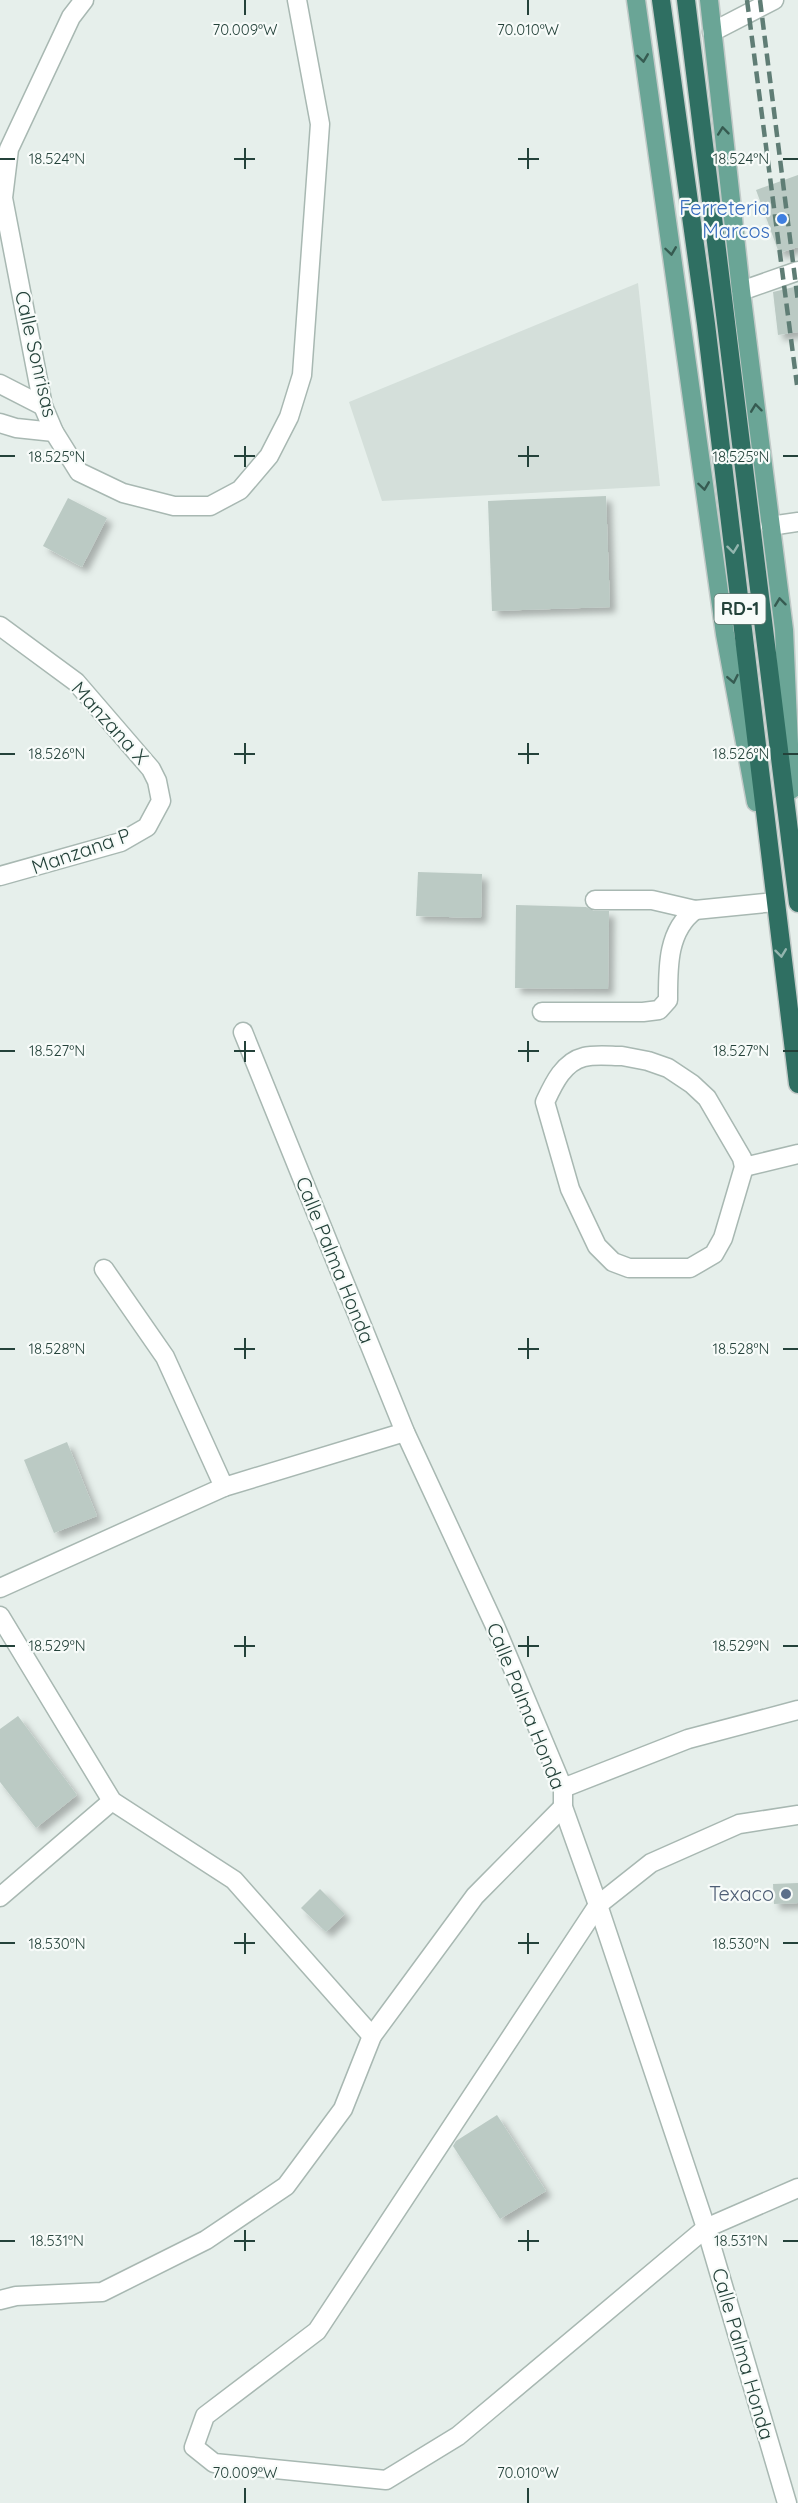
<svg xmlns="http://www.w3.org/2000/svg" width="798" height="2503" viewBox="0 0 798 2503" font-family="Quicksand,sans-serif">
	<style>
		.built { fill: #d4dfda }
		.building { fill: #bbcac4; filter: url(#shadow) }
		.lines { fill: none; stroke-linecap: round; stroke-linejoin: round }
		.minor-casing { stroke: #a8b8b2; stroke-width: 21 }
		.major-casing { stroke: #c2cac8; stroke-width: 21 }
		.highway-casing { stroke: #c2cac8; stroke-width: 21 }
		.minor { stroke: #fff; stroke-width: 18 }
		.major { stroke: #6aa596; stroke-width: 18 }
		.highway { stroke: #2f6f62; stroke-width: 18 }
		.rail { stroke: #5f7d75; stroke-width: 4.5; stroke-dasharray: 12 6; stroke-linecap: butt }
		.oneway { stroke: #365b51 }
		.oneway2 { stroke: #93b5ae }
		.ticks { fill: none; stroke: #24423a; stroke-width: 2 }
		.shop-dot { fill: #3f7fe0; stroke: #f7fbf9; stroke-width: 2 }
		.service-dot { fill: #5c6f8a; stroke: #f7fbf9; stroke-width: 2 }
		.labels { text-anchor: middle; stroke-width: 4.5; stroke-linejoin: round; paint-order: stroke }
		.shield { fill: #f7fbf9; stroke: #637a73; stroke-width: 1.5 }
		.shield-label { font-size: 18px; font-weight: bold; fill: #24423a }
		.shop-label { font-size: 20px; fill: #366cbe; stroke: #f7fbf9; text-anchor: end }
		.street-label { font-size: 20px; fill: #24423a; stroke: #f7fbf9 }
		.service-label { font-size: 20px; fill: #4e5e75; stroke: #f7fbf9; text-anchor: end }
		.ticks-label { font-size: 15px; text-anchor: middle; fill: #24423a; stroke: #f7fbf9; stroke-width: 4.5; stroke-linejoin: round; paint-order: stroke }
	</style>
	<defs>
		<filter id="shadow"><feDropShadow dx="5.5" dy="5.5" stdDeviation="3" flood-color="#0004"/></filter>
	</defs>
	<rect width="100%" height="100%" fill="#e6efeb"/>
	<polygon class="built" points="638,283 660,486 382,501 349,402"/>
	<g class="building">
		<polygon points="798,175 798,247 779,253 756,190"/>
		<polygon points="798,286 798,332 778,335 773,292"/>
		<polygon points="606,496 610,607 492,611 488,501"/>
		<polygon points="68,498 107,518 82,567 43,546"/>
		<polygon points="418,872 482,874 481,918 416,916"/>
		<polygon points="516,905 586,907 594,911 609,911 608,989 515,988"/>
		<polygon points="67,1442 97,1516 54,1533 24,1460"/>
		<polygon points="18,1716 77,1795 36,1828 0,1782 0,1729"/>
		<polygon points="798,1883 798,1903 774,1904 773,1884"/>
		<polygon points="320,1889 345,1914 326,1932 301,1908"/>
		<polygon points="497,2115 546,2191 500,2219 453,2146 456,2141"/>
	</g>
	<g class="lines">
		<g class="minor-casing">
			<g id="minor">
				<polyline points="84,0 71,17 9,149 3,198 43,406 54,432 79,472 123,493 174,506 210,506 240,490 269,456 289,417 302,375 320,124 297,0"/>
				<polyline points="712,32 774,0"/>
				<polyline points="741,291 798,271"/>
				<polyline points="0,384 43,406"/>
				<polyline points="0,423 16,428 54,432"/>
				<polyline points="770,526 798,522"/>
				<polyline points="0,626 76,682 151,769 157,781 161,801 147,827 121,842 0,876"/>
				<polyline points="595,900 652,900 695,910 775,902"/>
				<path d="M542 1012H643L659 1010 668 1000C668 968 667 931 695 910"/>
				<polyline points="243,1032 405,1432 495,1626 563,1788 563,1807 598,1905 706,2228 787,2503"/>
				<path d="M622 1056 648 1061 668 1068 692 1084 707 1098 742 1158 744 1167 723 1238 714 1254 690 1268H629L613 1262 597 1246 570 1189 545 1102C553 1085 563 1062 584 1057 595 1054 611 1056 622 1056Z"/>
				<polyline points="744,1167 798,1154"/>
				<polyline points="104,1269 165,1357 224,1487"/>
				<polyline points="0,1588 224,1487 405,1432"/>
				<polyline points="0,1616 112,1801 234,1880 372,2036"/>
				<polyline points="563,1788 688,1739 798,1710"/>
				<polyline points="798,1815 739,1824 651,1863 598,1905 317,2331 205,2416 194,2447 214,2463 386,2480 458,2436 706,2228 798,2188"/>
				<polyline points="0,1897 112,1801"/>
				<polyline points="0,2300 16,2296 102,2292 206,2240 286,2186 343,2109 372,2036 475,1896 563,1807"/>
			</g>
		</g>
		<g class="major-casing">
			<g id="major">
				<polyline points="636,0 725,634 756,802"/>
				<polyline points="709,0 741,291 784,630 791,790"/>
			</g>
		</g>
		<g class="highway-casing">
			<g id="highway">
				<polyline points="661,0 706,324 798,1084"/>
				<polyline points="686,0 798,903"/>
			</g>
		</g>
		<use href="#minor" class="minor"/>
		<use href="#major" class="major"/>
		<use href="#highway" class="highway"/>
		<g class="rail">
			<polyline points="747,0 797,385"/>
			<polyline points="760,0 798,302"/>
		</g>
	</g>
	<defs><path id="oneway-chevron" d="M-2-3.5L2.5 0L-2 3.5" fill="none" stroke-width="1.6" stroke-linecap="round" stroke-linejoin="round" transform="scale(1.5)"/></defs>
	<g class="oneway">
		<use href="#oneway-chevron" transform="translate(643 58) rotate(82)"/>
		<use href="#oneway-chevron" transform="translate(723 131) rotate(-96)"/>
		<use href="#oneway-chevron" transform="translate(671 251) rotate(82)"/>
		<use href="#oneway-chevron" transform="translate(756 408) rotate(-97)"/>
		<use href="#oneway-chevron" transform="translate(704 486) rotate(82)"/>
		<use href="#oneway-chevron" transform="translate(780 602) rotate(-97)"/>
		<use href="#oneway-chevron" transform="translate(733 679) rotate(79)"/>
	</g>
	<g class="oneway2">
		<use href="#oneway-chevron" transform="translate(733 549) rotate(83)"/>
		<use href="#oneway-chevron" transform="translate(781 953) rotate(83)"/>
	</g>
	<path class="ticks" d="M245 0V15M528 0V15M245 148V169M528 148V169M0 159H15M234 159H255M518 159H539M783 159H798M245 446V467M528 446V467M0 456H15M234 456H255M518 456H539M783 456H798M245 743V764M528 743V764M0 754H15M234 754H255M518 754H539M783 754H798M245 1041V1062M528 1041V1062M0 1051H15M234 1051H255M518 1051H539M783 1051H798M245 1338V1359M528 1338V1359M0 1349H15M234 1349H255M518 1349H539M783 1349H798M245 1636V1657M528 1636V1657M0 1646H15M234 1646H255M518 1646H539M783 1646H798M245 1933V1954M528 1933V1954M0 1943H15M234 1943H255M518 1943H539M783 1943H798M245 2230V2251M528 2230V2251M0 2241H15M234 2241H255M518 2241H539M783 2241H798M245 2488V2503M528 2488V2503"/>
	<circle class="shop-dot" cx="782" cy="219" r="6"/>
	<circle class="service-dot" cx="786" cy="1894" r="6"/>
	<g class="labels">
		<rect class="shield" x="714.5" y="594" width="51" height="30" rx="4.5"/>
		<g class="shield-label">
			<text x="740" y="615">RD-1</text>
		</g>
		<g class="shop-label">
			<text x="770" y="215">Ferreteria<tspan x="770" dy="23">Marcos</tspan></text>
		</g>
		<g class="street-label">
			<text transform="translate(36 354) rotate(77)" y="7">Calle Sonrisas</text>
			<text transform="translate(110 723) rotate(48)" y="7">Manzana X</text>
			<text transform="translate(81 851) rotate(-19)" y="7">Manzana P</text>
			<text transform="translate(335 1260) rotate(68)" y="7">Calle Palma Honda</text>
			<text transform="translate(526 1706) rotate(68)" y="7">Calle Palma Honda</text>
			<text transform="translate(743 2354) rotate(74)" y="7">Calle Palma Honda</text>
		</g>
		<g class="service-label">
			<text x="774" y="1901">Texaco</text>
		</g>
	</g>
	<g class="ticks-label">
		<text x="245" y="35">70.009°W</text>
		<text x="528" y="35">70.010°W</text>
		<text x="741" y="164">18.524°N</text>
		<text x="57" y="164">18.524°N</text>
		<text x="741" y="462">18.525°N</text>
		<text x="57" y="462">18.525°N</text>
		<text x="741" y="759">18.526°N</text>
		<text x="57" y="759">18.526°N</text>
		<text x="57" y="1056">18.527°N</text>
		<text x="741" y="1056">18.527°N</text>
		<text x="57" y="1354">18.528°N</text>
		<text x="741" y="1354">18.528°N</text>
		<text x="741" y="1651">18.529°N</text>
		<text x="57" y="1651">18.529°N</text>
		<text x="741" y="1949">18.530°N</text>
		<text x="57" y="1949">18.530°N</text>
		<text x="741" y="2246">18.531°N</text>
		<text x="57" y="2246">18.531°N</text>
		<text x="245" y="2478">70.009°W</text>
		<text x="528" y="2478">70.010°W</text>
	</g>
</svg>
